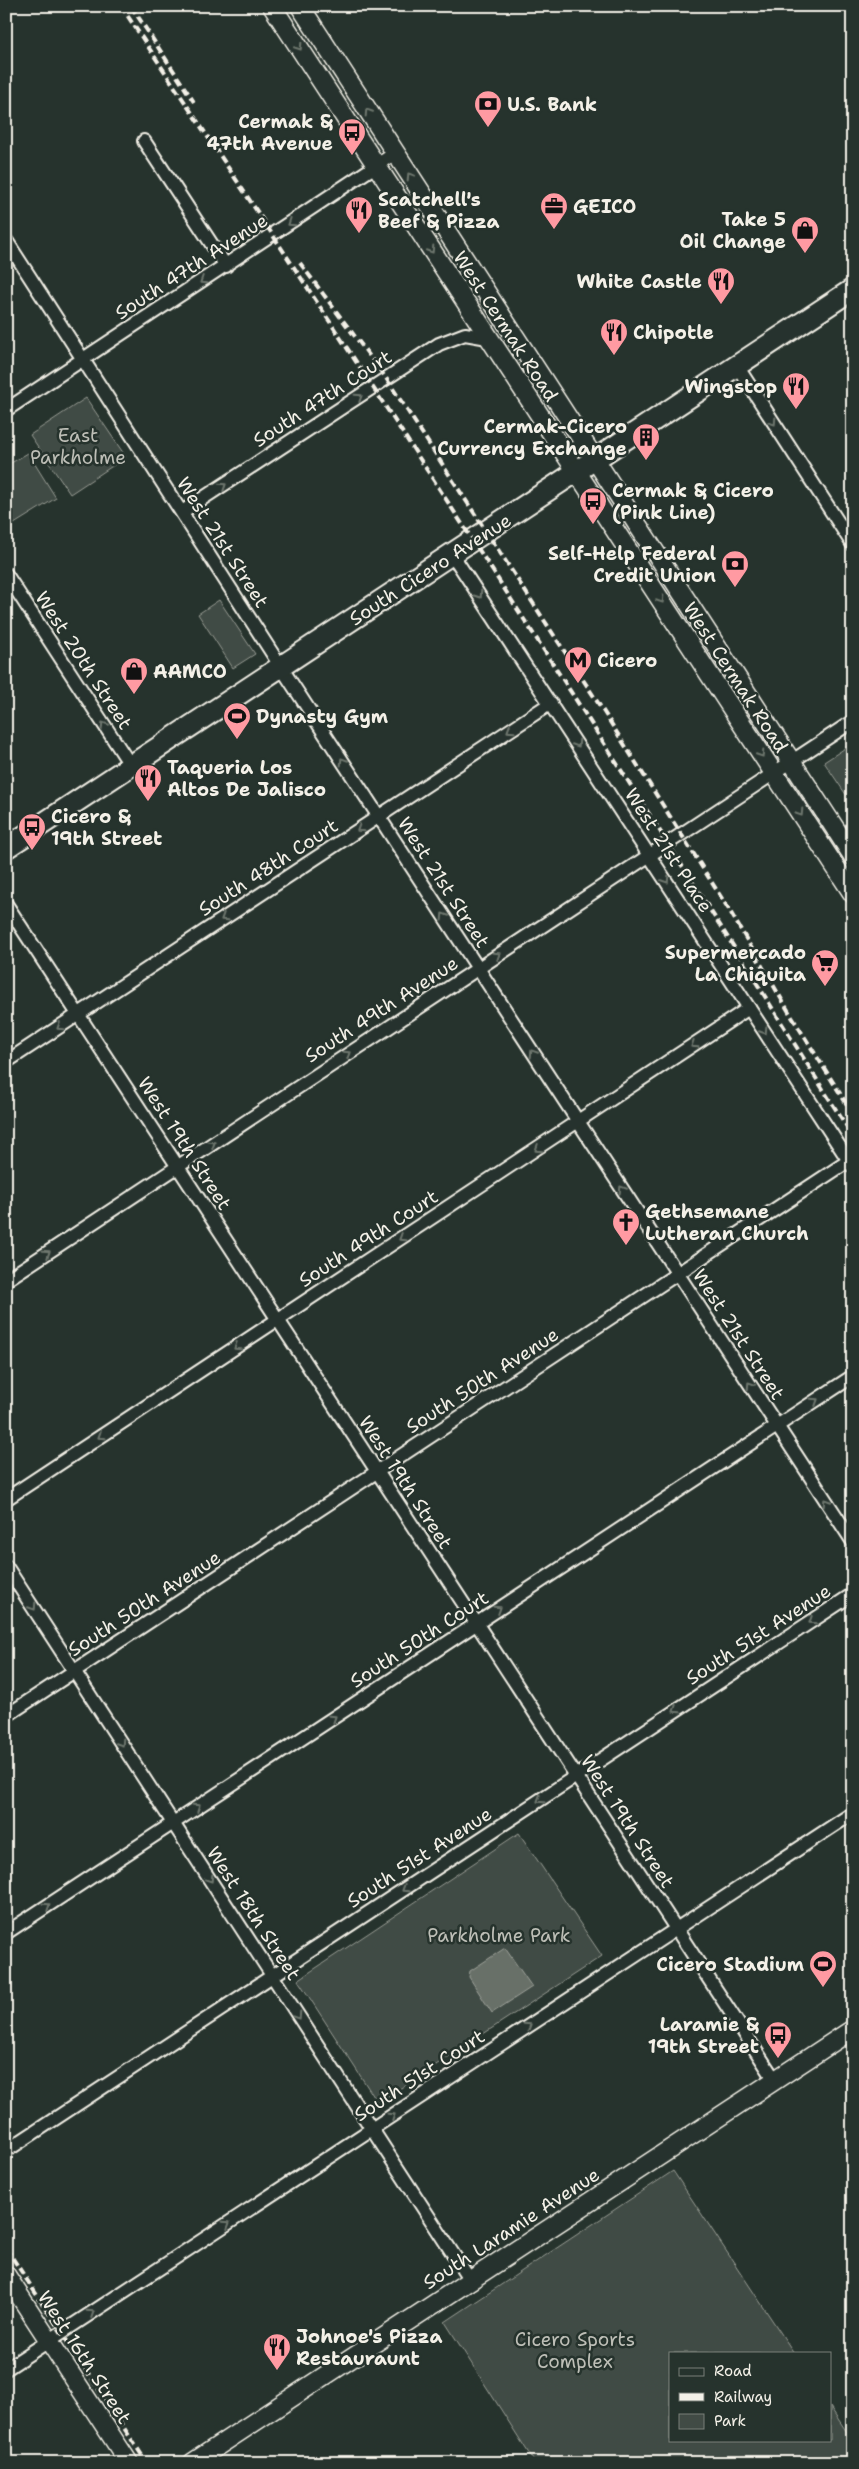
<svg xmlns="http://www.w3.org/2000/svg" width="859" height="2469" viewBox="0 0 859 2469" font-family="'Shantell Sans',sans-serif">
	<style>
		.green { fill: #414b45; stroke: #9a9e96 }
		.water { fill: #676f68; stroke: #9fa39b }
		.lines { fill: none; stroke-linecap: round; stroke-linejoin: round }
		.street-casing { stroke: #f4f1e8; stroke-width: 16 }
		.secondary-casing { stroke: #f4f1e8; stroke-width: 21 }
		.primary-casing { stroke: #f4f1e8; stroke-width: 24 }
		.street { stroke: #26332d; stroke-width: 12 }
		.secondary { stroke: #26332d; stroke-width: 18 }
		.primary { stroke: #26332d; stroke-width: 20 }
		.rail { stroke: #f4f1e8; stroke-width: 4; stroke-dasharray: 8 4; stroke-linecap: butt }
		.oneway { stroke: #6e766e }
		.labels { text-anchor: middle; stroke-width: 5; stroke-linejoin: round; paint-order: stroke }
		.poi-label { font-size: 19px; font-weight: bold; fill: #f4f1e8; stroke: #26332d; text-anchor: start }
		.street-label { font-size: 19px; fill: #f4f1e8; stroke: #26332d }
		.park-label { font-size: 19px; fill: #bebfb7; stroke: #26332d }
	</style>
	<rect width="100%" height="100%" fill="#26332d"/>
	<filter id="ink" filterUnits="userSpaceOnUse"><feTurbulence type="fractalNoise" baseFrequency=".02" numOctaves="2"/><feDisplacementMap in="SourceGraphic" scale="10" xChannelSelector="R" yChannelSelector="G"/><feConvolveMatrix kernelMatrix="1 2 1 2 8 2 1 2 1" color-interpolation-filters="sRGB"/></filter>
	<g filter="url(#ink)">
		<g class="green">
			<polygon points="86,398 126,457 70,494 30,435"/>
			<polygon points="28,453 56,498 6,529 6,466"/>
			<polygon points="219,600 255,654 233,668 198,614"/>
			<polygon points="853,743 853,805 824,762"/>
			<polygon points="519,1833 602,1956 378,2103 298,1980"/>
			<polygon points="673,2171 794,2353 670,2353 670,2440 830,2440 830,2407 853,2441 853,2456 843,2463 535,2463 445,2322"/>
		</g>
		<polygon class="water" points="505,1948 532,1987 492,2013 469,1977 470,1971"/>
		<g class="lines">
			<g class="street-casing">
				<g id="street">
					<polyline points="144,141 226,266"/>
					<polyline points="6,240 281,667 853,1542"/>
					<polyline points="737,366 853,545"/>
					<polyline points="6,410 395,153"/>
					<polyline points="182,512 439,344 465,334 488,338"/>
					<polyline points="452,554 853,1167"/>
					<polyline points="6,574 131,766"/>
					<polyline points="6,904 775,2080"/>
					<polyline points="6,1062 551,703"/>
					<polyline points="6,1280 853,721"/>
					<polyline points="6,1499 749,1008"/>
					<polyline points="6,1566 470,2280"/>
					<polyline points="6,1716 853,1158"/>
					<polyline points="6,1933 853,1376"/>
					<polyline points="6,2151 853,1594"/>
					<polyline points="6,2369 853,1813"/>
				</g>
			</g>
			<g class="secondary-casing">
				<g id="secondary">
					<polyline points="272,6 853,894"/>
					<polyline points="300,6 853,856"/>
					<polyline points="6,2275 129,2463"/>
					<polyline points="192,2463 853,2029"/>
				</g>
			</g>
			<g class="primary-casing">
				<polyline id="primary" points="6,848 853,289"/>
			</g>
			<use href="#street" class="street"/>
			<use href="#secondary" class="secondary"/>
			<use href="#primary" class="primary"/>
			<g class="rail">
				<path d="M121 6C321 307 519 608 712 913 760 987 805 1062 853 1136"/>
				<polyline points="131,6 194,102"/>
				<polyline points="300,263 386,378 593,695 728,908 792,1017 853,1114"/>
				<polyline points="6,2248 147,2463"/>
			</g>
		</g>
		<defs><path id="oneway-chevron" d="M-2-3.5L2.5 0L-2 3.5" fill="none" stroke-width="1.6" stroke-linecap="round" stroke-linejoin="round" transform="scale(1.25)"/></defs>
		<g class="oneway">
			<use href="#oneway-chevron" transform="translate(299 47) rotate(57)"/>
			<use href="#oneway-chevron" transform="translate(368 112) rotate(-123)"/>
			<use href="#oneway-chevron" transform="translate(410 176) rotate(-123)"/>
			<use href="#oneway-chevron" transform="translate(291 223) rotate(146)"/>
			<use href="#oneway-chevron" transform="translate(431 250) rotate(57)"/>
			<use href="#oneway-chevron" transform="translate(203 281) rotate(147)"/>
			<use href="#oneway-chevron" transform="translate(359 397) rotate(-33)"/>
			<use href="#oneway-chevron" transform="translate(773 422) rotate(57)"/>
			<use href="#oneway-chevron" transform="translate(223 486) rotate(-33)"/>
			<use href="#oneway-chevron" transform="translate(479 595) rotate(56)"/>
			<use href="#oneway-chevron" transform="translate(661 600) rotate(57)"/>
			<use href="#oneway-chevron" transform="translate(104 725) rotate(-123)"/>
			<use href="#oneway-chevron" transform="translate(510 730) rotate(147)"/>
			<use href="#oneway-chevron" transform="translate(577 744) rotate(57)"/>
			<use href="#oneway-chevron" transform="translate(761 754) rotate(57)"/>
			<use href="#oneway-chevron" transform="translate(343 761) rotate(-123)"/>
			<use href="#oneway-chevron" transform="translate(800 813) rotate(57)"/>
			<use href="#oneway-chevron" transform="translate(360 829) rotate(147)"/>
			<use href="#oneway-chevron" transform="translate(666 880) rotate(57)"/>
			<use href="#oneway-chevron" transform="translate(444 916) rotate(-123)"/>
			<use href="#oneway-chevron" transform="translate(224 918) rotate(147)"/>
			<use href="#oneway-chevron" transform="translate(497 955) rotate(-33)"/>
			<use href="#oneway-chevron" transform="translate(60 1027) rotate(147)"/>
			<use href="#oneway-chevron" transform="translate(764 1031) rotate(57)"/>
			<use href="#oneway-chevron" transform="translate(694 1045) rotate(146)"/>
			<use href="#oneway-chevron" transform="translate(533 1053) rotate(-123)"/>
			<use href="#oneway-chevron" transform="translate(347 1054) rotate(-33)"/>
			<use href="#oneway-chevron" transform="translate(212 1144) rotate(-33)"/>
			<use href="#oneway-chevron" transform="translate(538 1149) rotate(147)"/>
			<use href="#oneway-chevron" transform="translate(622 1189) rotate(-123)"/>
			<use href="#oneway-chevron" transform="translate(402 1238) rotate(147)"/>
			<use href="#oneway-chevron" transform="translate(47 1253) rotate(-33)"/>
			<use href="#oneway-chevron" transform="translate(237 1347) rotate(147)"/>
			<use href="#oneway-chevron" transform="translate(750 1385) rotate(-123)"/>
			<use href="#oneway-chevron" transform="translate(815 1401) rotate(-33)"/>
			<use href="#oneway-chevron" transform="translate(101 1436) rotate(147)"/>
			<use href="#oneway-chevron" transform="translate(826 1502) rotate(-123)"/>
			<use href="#oneway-chevron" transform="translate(33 1607) rotate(57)"/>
			<use href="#oneway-chevron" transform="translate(498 1609) rotate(-33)"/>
			<use href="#oneway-chevron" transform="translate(812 1621) rotate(147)"/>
			<use href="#oneway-chevron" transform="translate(676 1710) rotate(147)"/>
			<use href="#oneway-chevron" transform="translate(333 1718) rotate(-33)"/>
			<use href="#oneway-chevron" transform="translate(121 1743) rotate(57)"/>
			<use href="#oneway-chevron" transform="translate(540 1800) rotate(147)"/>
			<use href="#oneway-chevron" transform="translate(197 1807) rotate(-33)"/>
			<use href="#oneway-chevron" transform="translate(210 1879) rotate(57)"/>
			<use href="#oneway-chevron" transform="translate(405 1889) rotate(147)"/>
			<use href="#oneway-chevron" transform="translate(47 1906) rotate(-33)"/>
			<use href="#oneway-chevron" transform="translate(298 2016) rotate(57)"/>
			<use href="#oneway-chevron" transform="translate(528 2026) rotate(-33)"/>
			<use href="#oneway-chevron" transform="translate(392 2116) rotate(-33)"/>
			<use href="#oneway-chevron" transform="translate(227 2224) rotate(-33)"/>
			<use href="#oneway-chevron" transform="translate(91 2313) rotate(-33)"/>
		</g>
	</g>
	<defs>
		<g id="bank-pin" transform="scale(1.4375)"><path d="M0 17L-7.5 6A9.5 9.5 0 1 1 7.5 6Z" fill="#ff9aa2" stroke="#26332d"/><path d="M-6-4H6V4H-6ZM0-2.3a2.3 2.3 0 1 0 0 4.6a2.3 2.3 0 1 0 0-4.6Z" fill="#111"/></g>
		<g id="bus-pin" transform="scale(1.4375)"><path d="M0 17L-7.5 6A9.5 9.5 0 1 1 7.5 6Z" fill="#ff9aa2" stroke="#26332d"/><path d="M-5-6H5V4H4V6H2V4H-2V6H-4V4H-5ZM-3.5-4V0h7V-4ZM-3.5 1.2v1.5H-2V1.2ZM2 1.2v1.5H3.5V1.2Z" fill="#111"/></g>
		<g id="office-pin" transform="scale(1.4375)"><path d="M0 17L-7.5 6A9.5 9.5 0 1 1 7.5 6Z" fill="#ff9aa2" stroke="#26332d"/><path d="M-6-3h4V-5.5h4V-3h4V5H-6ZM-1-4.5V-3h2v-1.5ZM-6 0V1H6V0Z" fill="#111"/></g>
		<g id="restaurant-pin" transform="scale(1.4375)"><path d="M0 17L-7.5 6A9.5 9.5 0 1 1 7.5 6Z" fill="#ff9aa2" stroke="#26332d"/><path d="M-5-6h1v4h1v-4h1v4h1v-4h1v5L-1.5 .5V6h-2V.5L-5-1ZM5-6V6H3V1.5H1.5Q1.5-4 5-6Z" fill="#111"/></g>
		<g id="shop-pin" transform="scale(1.4375)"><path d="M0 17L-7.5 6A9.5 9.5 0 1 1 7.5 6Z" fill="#ff9aa2" stroke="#26332d"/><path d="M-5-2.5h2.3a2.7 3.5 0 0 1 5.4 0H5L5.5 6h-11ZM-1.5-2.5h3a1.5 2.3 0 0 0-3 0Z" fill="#111"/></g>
		<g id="building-pin" transform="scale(1.4375)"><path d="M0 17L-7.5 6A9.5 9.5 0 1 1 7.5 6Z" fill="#ff9aa2" stroke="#26332d"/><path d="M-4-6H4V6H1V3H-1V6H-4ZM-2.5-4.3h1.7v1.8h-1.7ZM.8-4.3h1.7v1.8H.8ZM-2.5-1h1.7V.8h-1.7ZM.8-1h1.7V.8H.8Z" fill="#111"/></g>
		<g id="metro-pin" transform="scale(1.4375)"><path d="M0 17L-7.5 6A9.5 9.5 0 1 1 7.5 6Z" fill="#ff9aa2" stroke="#26332d"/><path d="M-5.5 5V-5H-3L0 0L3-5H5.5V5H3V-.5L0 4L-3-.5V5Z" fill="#111"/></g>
		<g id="stadium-pin" transform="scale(1.4375)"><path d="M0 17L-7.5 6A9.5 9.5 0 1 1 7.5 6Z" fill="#ff9aa2" stroke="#26332d"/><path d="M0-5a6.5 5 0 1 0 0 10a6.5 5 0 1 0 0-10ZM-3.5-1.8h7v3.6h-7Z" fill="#111"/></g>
		<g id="supermarket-pin" transform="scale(1.4375)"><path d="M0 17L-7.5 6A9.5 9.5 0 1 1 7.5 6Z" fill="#ff9aa2" stroke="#26332d"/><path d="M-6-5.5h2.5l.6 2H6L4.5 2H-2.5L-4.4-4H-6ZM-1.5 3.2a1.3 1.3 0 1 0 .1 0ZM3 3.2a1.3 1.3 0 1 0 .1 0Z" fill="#111"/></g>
		<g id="church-pin" transform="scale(1.4375)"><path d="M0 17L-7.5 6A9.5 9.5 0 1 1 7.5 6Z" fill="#ff9aa2" stroke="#26332d"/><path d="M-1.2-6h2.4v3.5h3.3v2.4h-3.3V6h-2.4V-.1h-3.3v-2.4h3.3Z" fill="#111"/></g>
	</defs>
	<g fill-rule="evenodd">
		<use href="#bank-pin" x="488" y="104"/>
		<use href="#bus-pin" x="352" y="132"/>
		<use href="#office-pin" x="554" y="206"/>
		<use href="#restaurant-pin" x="359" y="210"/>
		<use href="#shop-pin" x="805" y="230"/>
		<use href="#restaurant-pin" x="721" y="281"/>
		<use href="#restaurant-pin" x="614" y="332"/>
		<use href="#restaurant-pin" x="796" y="386"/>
		<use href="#building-pin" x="646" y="437"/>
		<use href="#bus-pin" x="593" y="501"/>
		<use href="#bank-pin" x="735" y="564"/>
		<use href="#metro-pin" x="578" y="660"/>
		<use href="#shop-pin" x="134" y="671"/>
		<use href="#stadium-pin" x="237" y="716"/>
		<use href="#restaurant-pin" x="148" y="778"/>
		<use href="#bus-pin" x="32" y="827"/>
		<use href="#supermarket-pin" x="825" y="963"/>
		<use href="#church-pin" x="626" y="1222"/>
		<use href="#stadium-pin" x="823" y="1964"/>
		<use href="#bus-pin" x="778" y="2035"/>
		<use href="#restaurant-pin" x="277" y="2347"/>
	</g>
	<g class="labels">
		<g class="poi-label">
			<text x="507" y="111">U.S. Bank</text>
			<text x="333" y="128" text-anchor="end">Cermak &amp;<tspan x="333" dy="22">47th Avenue</tspan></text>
			<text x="378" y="206">Scatchell's<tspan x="378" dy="22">Beef &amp; Pizza</tspan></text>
			<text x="573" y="213">GEICO</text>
			<text x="786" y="226" text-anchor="end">Take 5<tspan x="786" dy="22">Oil Change</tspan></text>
			<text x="702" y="288" text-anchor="end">White Castle</text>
			<text x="633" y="339">Chipotle</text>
			<text x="777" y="393" text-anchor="end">Wingstop</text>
			<text x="627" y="433" text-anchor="end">Cermak-Cicero<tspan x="627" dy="22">Currency Exchange</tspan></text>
			<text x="612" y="497">Cermak &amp; Cicero<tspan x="612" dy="22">(Pink Line)</tspan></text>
			<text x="716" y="560" text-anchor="end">Self-Help Federal<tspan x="716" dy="22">Credit Union</tspan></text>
			<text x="597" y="667">Cicero</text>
			<text x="153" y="678">AAMCO</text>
			<text x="256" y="723">Dynasty Gym</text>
			<text x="167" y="774">Taqueria Los<tspan x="167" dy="22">Altos De Jalisco</tspan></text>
			<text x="51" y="823">Cicero &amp;<tspan x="51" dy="22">19th Street</tspan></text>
			<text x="806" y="959" text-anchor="end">Supermercado<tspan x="806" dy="22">La Chiquita</tspan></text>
			<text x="645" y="1218">Gethsemane<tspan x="645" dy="22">Lutheran Church</tspan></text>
			<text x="804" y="1971" text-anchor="end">Cicero Stadium</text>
			<text x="759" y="2031" text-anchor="end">Laramie &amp;<tspan x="759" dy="22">19th Street</tspan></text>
			<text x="296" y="2343">Johnoe's Pizza<tspan x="296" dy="22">Restauraunt</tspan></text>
		</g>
		<g class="street-label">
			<text transform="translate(191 266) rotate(-33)" y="7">South 47th Avenue</text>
			<text transform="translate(506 326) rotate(57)" y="7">West Cermak Road</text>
			<text transform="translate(322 398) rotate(-33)" y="7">South 47th Court</text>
			<text transform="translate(223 542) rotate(57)" y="7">West 21st Street</text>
			<text transform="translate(430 569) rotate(-33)" y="7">South Cicero Avenue</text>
			<text transform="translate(84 660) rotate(57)" y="7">West 20th Street</text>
			<text transform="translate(736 677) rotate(57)" y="7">West Cermak Road</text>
			<text transform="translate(669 850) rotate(57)" y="7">West 21st Place</text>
			<text transform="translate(268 867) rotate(-33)" y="7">South 48th Court</text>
			<text transform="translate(444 882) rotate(57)" y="7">West 21st Street</text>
			<text transform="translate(381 1009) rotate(-33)" y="7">South 49th Avenue</text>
			<text transform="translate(185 1143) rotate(57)" y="7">West 19th Street</text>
			<text transform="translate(368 1238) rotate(-33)" y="7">South 49th Court</text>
			<text transform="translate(739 1334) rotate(57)" y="7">West 21st Street</text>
			<text transform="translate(482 1380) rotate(-33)" y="7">South 50th Avenue</text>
			<text transform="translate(406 1482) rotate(57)" y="7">West 19th Street</text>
			<text transform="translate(144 1603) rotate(-33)" y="7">South 50th Avenue</text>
			<text transform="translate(758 1634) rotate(-33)" y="7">South 51st Avenue</text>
			<text transform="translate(419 1639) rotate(-33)" y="7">South 50th Court</text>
			<text transform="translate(628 1821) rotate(57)" y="7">West 19th Street</text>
			<text transform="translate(419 1857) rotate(-33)" y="7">South 51st Avenue</text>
			<text transform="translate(254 1913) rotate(57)" y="7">West 18th Street</text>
			<text transform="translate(419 2075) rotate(-33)" y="7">South 51st Court</text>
			<text transform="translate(511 2228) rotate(-33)" y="7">South Laramie Avenue</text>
			<text transform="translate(85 2357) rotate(57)" y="7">West 16th Street</text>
		</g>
		<g class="park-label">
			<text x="78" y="442">East<tspan x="78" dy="22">Parkholme</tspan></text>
			<text x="499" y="1942">Parkholme Park</text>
			<text x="575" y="2346">Cicero Sports<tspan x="575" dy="22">Complex</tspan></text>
		</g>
	</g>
	<rect width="859" height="2469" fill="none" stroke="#26332d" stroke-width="25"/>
	<rect x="12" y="12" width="834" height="2444" fill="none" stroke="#f4f1e8" stroke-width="2" filter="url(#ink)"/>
	<rect x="669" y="2352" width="162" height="90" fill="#26332d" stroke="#787f78"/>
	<rect x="679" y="2368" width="25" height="8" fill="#26332d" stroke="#787f78"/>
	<text x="714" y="2376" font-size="15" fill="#f4f1e8">Road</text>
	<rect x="679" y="2393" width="25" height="8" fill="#f4f1e8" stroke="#787f78"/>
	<text x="714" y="2402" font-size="15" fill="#f4f1e8">Railway</text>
	<rect x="679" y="2414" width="25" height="15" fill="#414b45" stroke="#787f78"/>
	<text x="714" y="2426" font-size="15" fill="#f4f1e8">Park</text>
</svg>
